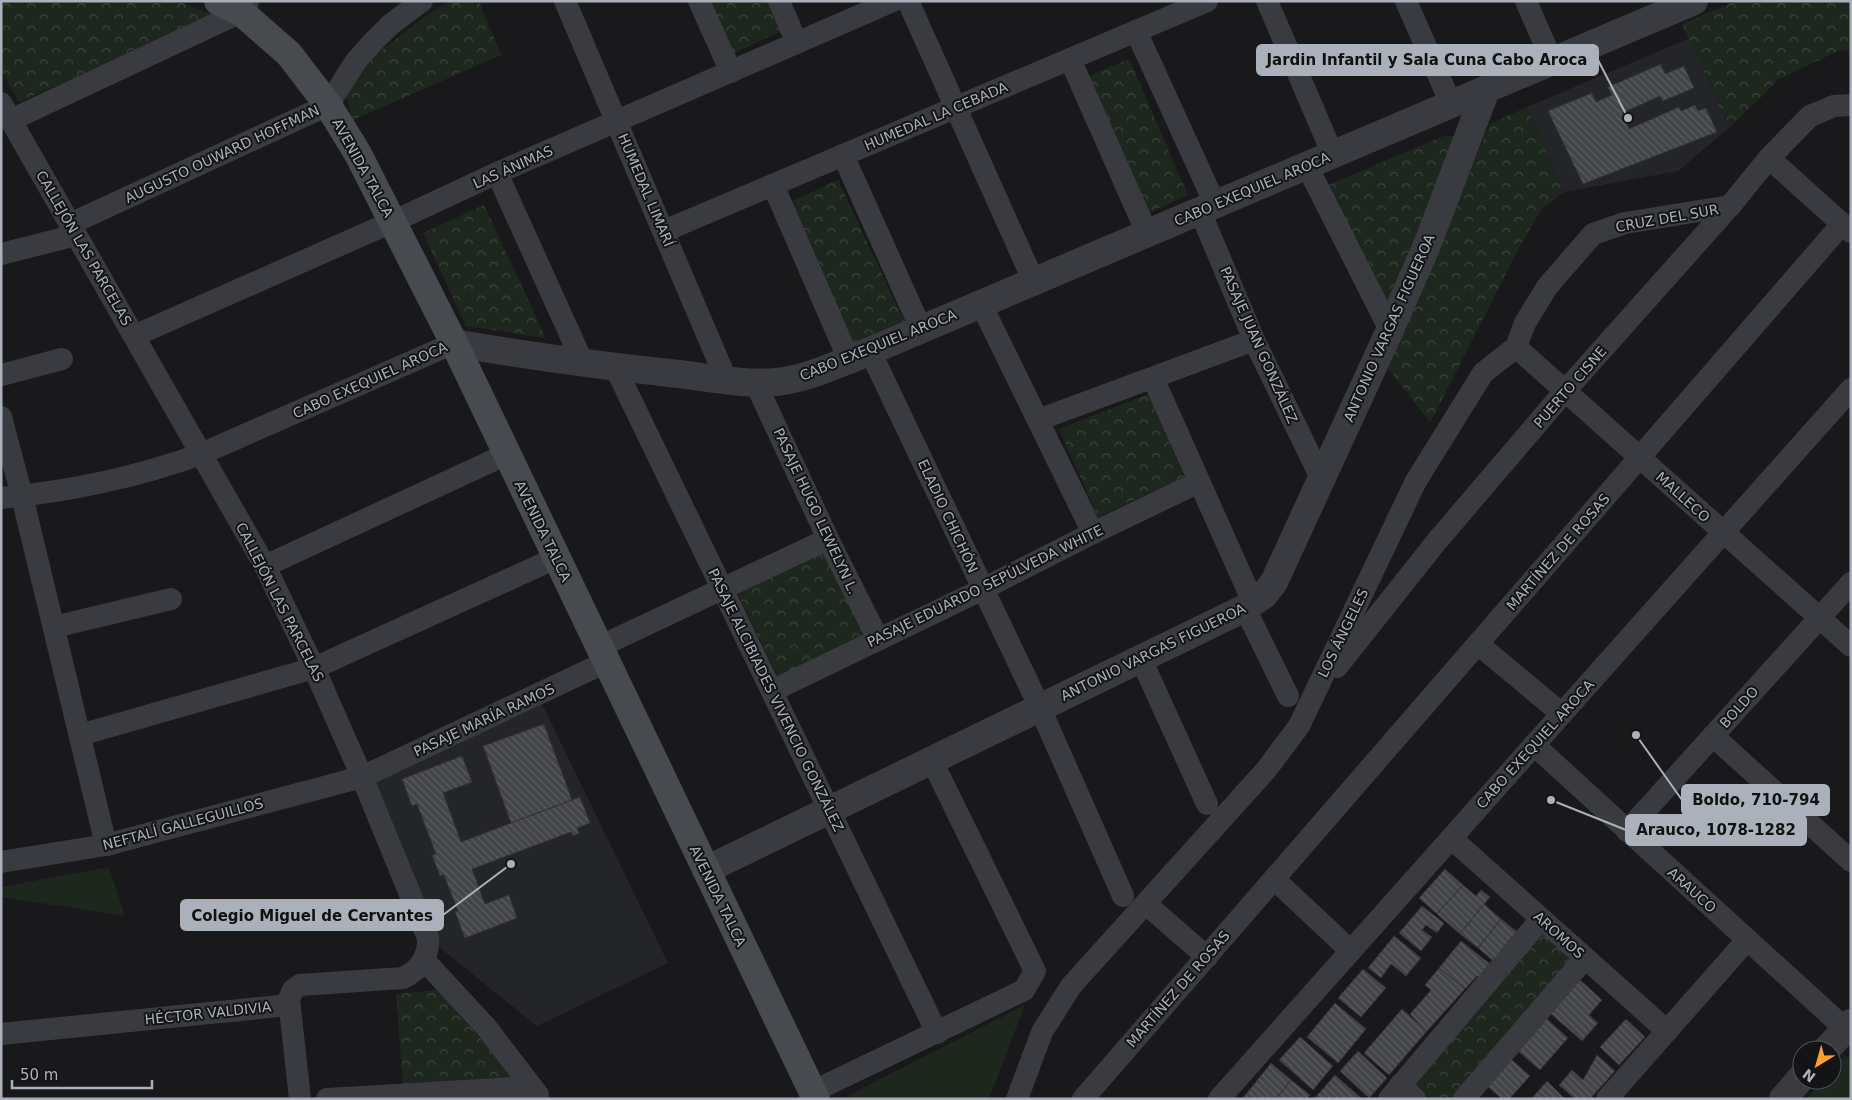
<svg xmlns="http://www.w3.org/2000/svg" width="1852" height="1100" viewBox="0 0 1852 1100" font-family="'DejaVu Sans',sans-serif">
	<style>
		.built { fill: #242528 }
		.grass { fill: #1e271e }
		.forest { fill: url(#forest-crowns) }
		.building { fill: url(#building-back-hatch); stroke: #323337 }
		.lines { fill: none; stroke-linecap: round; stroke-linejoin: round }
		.minor { stroke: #393b40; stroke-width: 22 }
		.tertiary { stroke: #393b40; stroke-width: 28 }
		.secondary { stroke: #474b50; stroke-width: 28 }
		.labels { text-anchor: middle; stroke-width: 4; stroke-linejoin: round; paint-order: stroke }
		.street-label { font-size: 14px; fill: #aab1bb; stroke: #141416 }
		.leader { fill: none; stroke: #aab1bb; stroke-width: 2 }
		.callout-dot { fill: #aab1bb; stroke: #141416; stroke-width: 2 }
		.callout { fill: #aab1bb; stroke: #aab1bb; stroke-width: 2 }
		.callout-label { font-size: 15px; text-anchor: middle; font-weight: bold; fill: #111 }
	</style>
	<defs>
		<pattern id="forest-crowns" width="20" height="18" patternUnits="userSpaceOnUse" patternTransform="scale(1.25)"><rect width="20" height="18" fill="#1e271e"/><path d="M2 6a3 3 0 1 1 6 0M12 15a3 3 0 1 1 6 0" fill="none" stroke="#3c443d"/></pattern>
		<pattern id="building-back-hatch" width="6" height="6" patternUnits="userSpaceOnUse" patternTransform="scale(1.25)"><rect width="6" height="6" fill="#434448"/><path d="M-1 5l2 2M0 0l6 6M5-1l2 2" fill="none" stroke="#5b5d60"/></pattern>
	</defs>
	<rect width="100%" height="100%" fill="#19191b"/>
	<g class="built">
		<polygon points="1690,38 1729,128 1678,171 1564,192 1527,107"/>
		<polygon points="542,704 668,963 537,1026 435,944 371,783"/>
	</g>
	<g class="grass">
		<polygon points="109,867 125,916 1,897 1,887"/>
		<polygon points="1025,1005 989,1099 851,1099 849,1095"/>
		<polygon points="1845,1055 1851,1060 1851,1099 1806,1099 1823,1080 1832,1080 1832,1070"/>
	</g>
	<g class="forest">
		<polygon points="1,1 177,1 217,16 19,102 1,70"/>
		<polygon points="450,1 479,1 501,55 353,120 344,90 379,52 430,13"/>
		<polygon points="708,1 768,1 781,31 732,54"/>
		<polygon points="1736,1 1851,1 1851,50 1838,51 1779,79 1729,128 1682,24"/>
		<polygon points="1129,59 1188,195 1148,213 1089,76"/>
		<polygon points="1527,107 1564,192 1542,208 1521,244 1430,423 1387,367 1490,124"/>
		<polygon points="1444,136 1456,136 1388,313 1326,186"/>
		<polygon points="838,180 905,323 855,346 789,203"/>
		<polygon points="484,205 546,338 466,326 423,233"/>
		<polygon points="1149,394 1184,477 1098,517 1059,429"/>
		<polygon points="825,548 866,636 778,677 736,590"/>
		<polygon points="1541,929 1576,960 1456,1099 1424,1099 1405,1083"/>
		<polygon points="438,990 516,1079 403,1085 396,994"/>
	</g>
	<g class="building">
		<polygon points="1661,64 1665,74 1684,66 1694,88 1663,101 1660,96 1622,113 1629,129 1679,107 1681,111 1695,105 1698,111 1706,108 1717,132 1583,184 1548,111 1592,93 1596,102 1612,95 1608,87"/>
		<polygon points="544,724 572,800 511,823 483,746"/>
		<polygon points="462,756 472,782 443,793 461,842 580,797 590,823 577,828 579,833 573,836 571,832 472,869 485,904 509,895 517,918 465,938 455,912 458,911 444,875 440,876 432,855 436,854 417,804 412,806 402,779"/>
		<polygon points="1445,869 1463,885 1437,914 1419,898"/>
		<polygon points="1463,885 1476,896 1481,890 1490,897 1460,934 1437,914"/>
		<polygon points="1484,904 1501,919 1478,948 1460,934"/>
		<polygon points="1422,906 1444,923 1437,933 1426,925 1422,930 1432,937 1421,951 1399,933"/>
		<polygon points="1501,919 1522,936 1497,964 1478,948"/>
		<polygon points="1394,936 1421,958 1406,976 1391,964 1381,978 1368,968"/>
		<polygon points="1461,941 1494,967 1482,980 1477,976 1465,989 1439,968"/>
		<polygon points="1439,968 1465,989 1427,1031 1410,1014 1431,990 1425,985"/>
		<polygon points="1363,969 1386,988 1361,1017 1338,998"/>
		<polygon points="1579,979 1602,1000 1589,1015 1598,1023 1582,1041 1550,1013"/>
		<polygon points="1335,1003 1366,1029 1338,1063 1307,1037"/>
		<polygon points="1402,1009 1427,1031 1389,1075 1364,1053"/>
		<polygon points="1547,1019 1568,1038 1540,1070 1518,1051"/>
		<polygon points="1626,1019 1645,1037 1619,1065 1600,1047"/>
		<polygon points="1300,1037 1333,1066 1313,1090 1279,1060"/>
		<polygon points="1358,1051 1387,1078 1369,1098 1340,1071"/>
		<polygon points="1597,1055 1615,1071 1590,1099 1575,1099 1559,1085 1572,1070 1583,1080"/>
		<polygon points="1511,1059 1530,1076 1509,1099 1502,1099 1487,1086"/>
		<polygon points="1271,1063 1291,1080 1276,1099 1243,1098"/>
		<polygon points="1335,1075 1362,1099 1314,1099"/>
		<polygon points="1291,1080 1310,1095 1307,1099 1276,1099"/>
		<polygon points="1547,1081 1565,1099 1531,1099"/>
	</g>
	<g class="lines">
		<g class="minor">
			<polyline points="565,1 726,379"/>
			<polyline points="699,1 731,72"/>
			<polyline points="779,1 797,43"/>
			<polyline points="908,1 1034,282"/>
			<polyline points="1267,1 1333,155"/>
			<polyline points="1406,1 1451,104"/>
			<polyline points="1526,1 1552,61"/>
			<polyline points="1136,31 1215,204"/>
			<polyline points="1070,59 1147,233"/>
			<path d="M1 103 265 566 314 668 362 777 428 938C429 957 420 970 403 978L300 985 293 990 289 999 300 1099"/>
			<polyline points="11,120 241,12 248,2"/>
			<polyline points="843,155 921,329"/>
			<polyline points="1769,158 1851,232"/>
			<polyline points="1307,166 1390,330"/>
			<polyline points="497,173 583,363"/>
			<polyline points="773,185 849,360"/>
			<polyline points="1200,211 1254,340 1321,478"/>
			<polyline points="70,224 328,105 356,61 373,42 390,25 422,1"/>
			<polyline points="664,231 1207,1"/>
			<polyline points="1,254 76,235"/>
			<polyline points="981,304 1093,533"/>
			<polyline points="134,336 392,222 497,173 893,1"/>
			<polyline points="1516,347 1851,646"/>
			<polyline points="1516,347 1525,323 1547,287 1593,234 1625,223 1730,206"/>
			<polyline points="870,351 1040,708 1123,896"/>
			<polyline points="615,367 937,1033"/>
			<polyline points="1,375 62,359"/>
			<polyline points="1153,378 1253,602"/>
			<polyline points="755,382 828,539 878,639"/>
			<polyline points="1,417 22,496 106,845"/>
			<polyline points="1038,420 1254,340"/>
			<path d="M1 498C72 491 135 478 201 454L454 343"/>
			<polyline points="265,566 507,454"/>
			<polyline points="1245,608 1288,696"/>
			<polyline points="54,627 171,599"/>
			<polyline points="1478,644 1562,714"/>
			<polyline points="599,647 828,539"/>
			<polyline points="1141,659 1207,804"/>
			<polyline points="1337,667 1437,541 1565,391 1730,206 1769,158 1810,116 1834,106 1851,105"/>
			<polyline points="772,691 983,589 1093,533 1199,482"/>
			<polyline points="80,735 314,668 556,558"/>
			<polyline points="1713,736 1851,861"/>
			<polyline points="1534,745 1851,1034"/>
			<polyline points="1627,831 1851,583"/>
			<polyline points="1451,838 1667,1031"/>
			<polyline points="1,862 106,845 362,777 606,662"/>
			<polyline points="1274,879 1351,951"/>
			<polyline points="1146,904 1207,957"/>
			<polyline points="424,960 486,1027 538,1095"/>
			<polyline points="1,1034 289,1005"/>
			<polyline points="1400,1085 1415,1099"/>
			<polyline points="812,1092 1024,990 1035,971 932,761"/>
			<polyline points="327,1099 532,1087"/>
			<polyline points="1017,1099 1042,1032 1071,986 1266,770 1299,726 1416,481 1483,373 1516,347"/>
			<polyline points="1083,1099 1842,224"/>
			<polyline points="1219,1099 1851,389"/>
			<polyline points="1389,1099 1541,919"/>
			<polyline points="1464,1099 1585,958"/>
			<polyline points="1607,1099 1747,940"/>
		</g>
		<g class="tertiary">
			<path d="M454 343C529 356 603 366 679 374 711 378 745 385 777 382 803 379 826 369 849 360L1694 1"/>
			<polyline points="706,870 1245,608 1264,595 1274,582 1390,330 1427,245 1486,90"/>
			<polyline points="1826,1050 1851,1023"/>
			<polyline points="1783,1099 1802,1077"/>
		</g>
		<polyline class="secondary" points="218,1 241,12 289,54 328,105 358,154 454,343 816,1099"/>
	</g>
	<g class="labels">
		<g class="street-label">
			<text transform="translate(936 116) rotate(-23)" y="5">HUMEDAL LA CEBADA</text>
			<text transform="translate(222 154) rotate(-25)" y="5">AUGUSTO OUWARD HOFFMAN</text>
			<text transform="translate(513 167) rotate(-24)" y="5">LAS ÁNIMAS</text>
			<text transform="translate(363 168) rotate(61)" y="5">AVENIDA TALCA</text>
			<text transform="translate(1252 189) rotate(-23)" y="5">CABO EXEQUIEL AROCA</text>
			<text transform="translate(646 190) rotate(67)" y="5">HUMEDAL LIMARÍ</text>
			<text transform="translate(1667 218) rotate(-10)" y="5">CRUZ DEL SUR</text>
			<text transform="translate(84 248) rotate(60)" y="5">CALLEJÓN LAS PARCELAS</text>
			<text transform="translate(1389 328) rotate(-66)" y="5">ANTONIO VARGAS FIGUEROA</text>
			<text transform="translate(878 345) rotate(-22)" y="5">CABO EXEQUIEL AROCA</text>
			<text transform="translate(1259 345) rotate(66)" y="5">PASAJE JUAN GONZÁLEZ</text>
			<text transform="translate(370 380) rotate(-24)" y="5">CABO EXEQUIEL AROCA</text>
			<text transform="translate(1570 387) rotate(-49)" y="5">PUERTO CISNE</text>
			<text transform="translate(1683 497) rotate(42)" y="5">MALLECO</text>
			<text transform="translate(816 511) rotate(65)" y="5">PASAJE HUGO LEWELYN L.</text>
			<text transform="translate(948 516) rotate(65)" y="5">ELADIO CHICHÓN</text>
			<text transform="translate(543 531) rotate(64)" y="5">AVENIDA TALCA</text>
			<text transform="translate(1558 552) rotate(-49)" y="5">MARTÍNEZ DE ROSAS</text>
			<text transform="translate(985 586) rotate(-26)" y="5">PASAJE EDUARDO SEPÚLVEDA WHITE</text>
			<text transform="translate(280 602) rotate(63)" y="5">CALLEJÓN LAS PARCELAS</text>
			<text transform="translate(1343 633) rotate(-64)" y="5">LOS ÁNGELES</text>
			<text transform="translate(1153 652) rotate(-26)" y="5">ANTONIO VARGAS FIGUEROA</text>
			<text transform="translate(776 700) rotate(64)" y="5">PASAJE ALCIBIADES VIVENCIO GONZÁLEZ</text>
			<text transform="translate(1739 707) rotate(-48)" y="5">BOLDO</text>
			<text transform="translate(484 720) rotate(-25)" y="5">PASAJE MARÍA RAMOS</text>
			<text transform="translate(1535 744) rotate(-48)" y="5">CABO EXEQUIEL AROCA</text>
			<text transform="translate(183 824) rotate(-15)" y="5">NEFTALÍ GALLEGUILLOS</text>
			<text transform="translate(1692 890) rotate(42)" y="5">ARAUCO</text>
			<text transform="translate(718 896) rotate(64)" y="5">AVENIDA TALCA</text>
			<text transform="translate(1559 935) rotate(42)" y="5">AROMOS</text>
			<text transform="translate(1178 989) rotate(-49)" y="5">MARTÍNEZ DE ROSAS</text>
			<text transform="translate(208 1013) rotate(-6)" y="5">HÉCTOR VALDIVIA</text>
		</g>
	</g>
	<path class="leader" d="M1628 118L1598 60M1636 735L1682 800M1551 800L1626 830M511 864L443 915"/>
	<g class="callout-dot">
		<circle cx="1628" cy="118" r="5"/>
		<circle cx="1636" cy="735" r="5"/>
		<circle cx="1551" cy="800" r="5"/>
		<circle cx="511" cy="864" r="5"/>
	</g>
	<g class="callout">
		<rect x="1257" y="45" width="341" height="30" rx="5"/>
		<rect x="1682" y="785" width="147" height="30" rx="5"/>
		<rect x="1626" y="815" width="180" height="30" rx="5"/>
		<rect x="181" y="900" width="262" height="30" rx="5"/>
	</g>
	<g class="callout-label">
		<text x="1427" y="65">Jardin Infantil y Sala Cuna Cabo Aroca</text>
		<text x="1756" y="805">Boldo, 710-794</text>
		<text x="1716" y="835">Arauco, 1078-1282</text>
		<text x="312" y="921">Colegio Miguel de Cervantes</text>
	</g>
	<rect width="1852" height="1100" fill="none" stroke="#aab1bb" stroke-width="5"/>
	<g transform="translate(1817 1065) rotate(217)"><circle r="24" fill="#141416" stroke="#505358"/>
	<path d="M0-4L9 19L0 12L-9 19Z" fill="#fda02e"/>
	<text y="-8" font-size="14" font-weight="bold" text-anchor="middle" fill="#aab1bb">N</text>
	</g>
	<path d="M12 1080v8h140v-8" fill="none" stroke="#aab1bb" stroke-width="2.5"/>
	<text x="20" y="1080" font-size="15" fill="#aab1bb" stroke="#141416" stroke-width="4" paint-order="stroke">50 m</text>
</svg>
